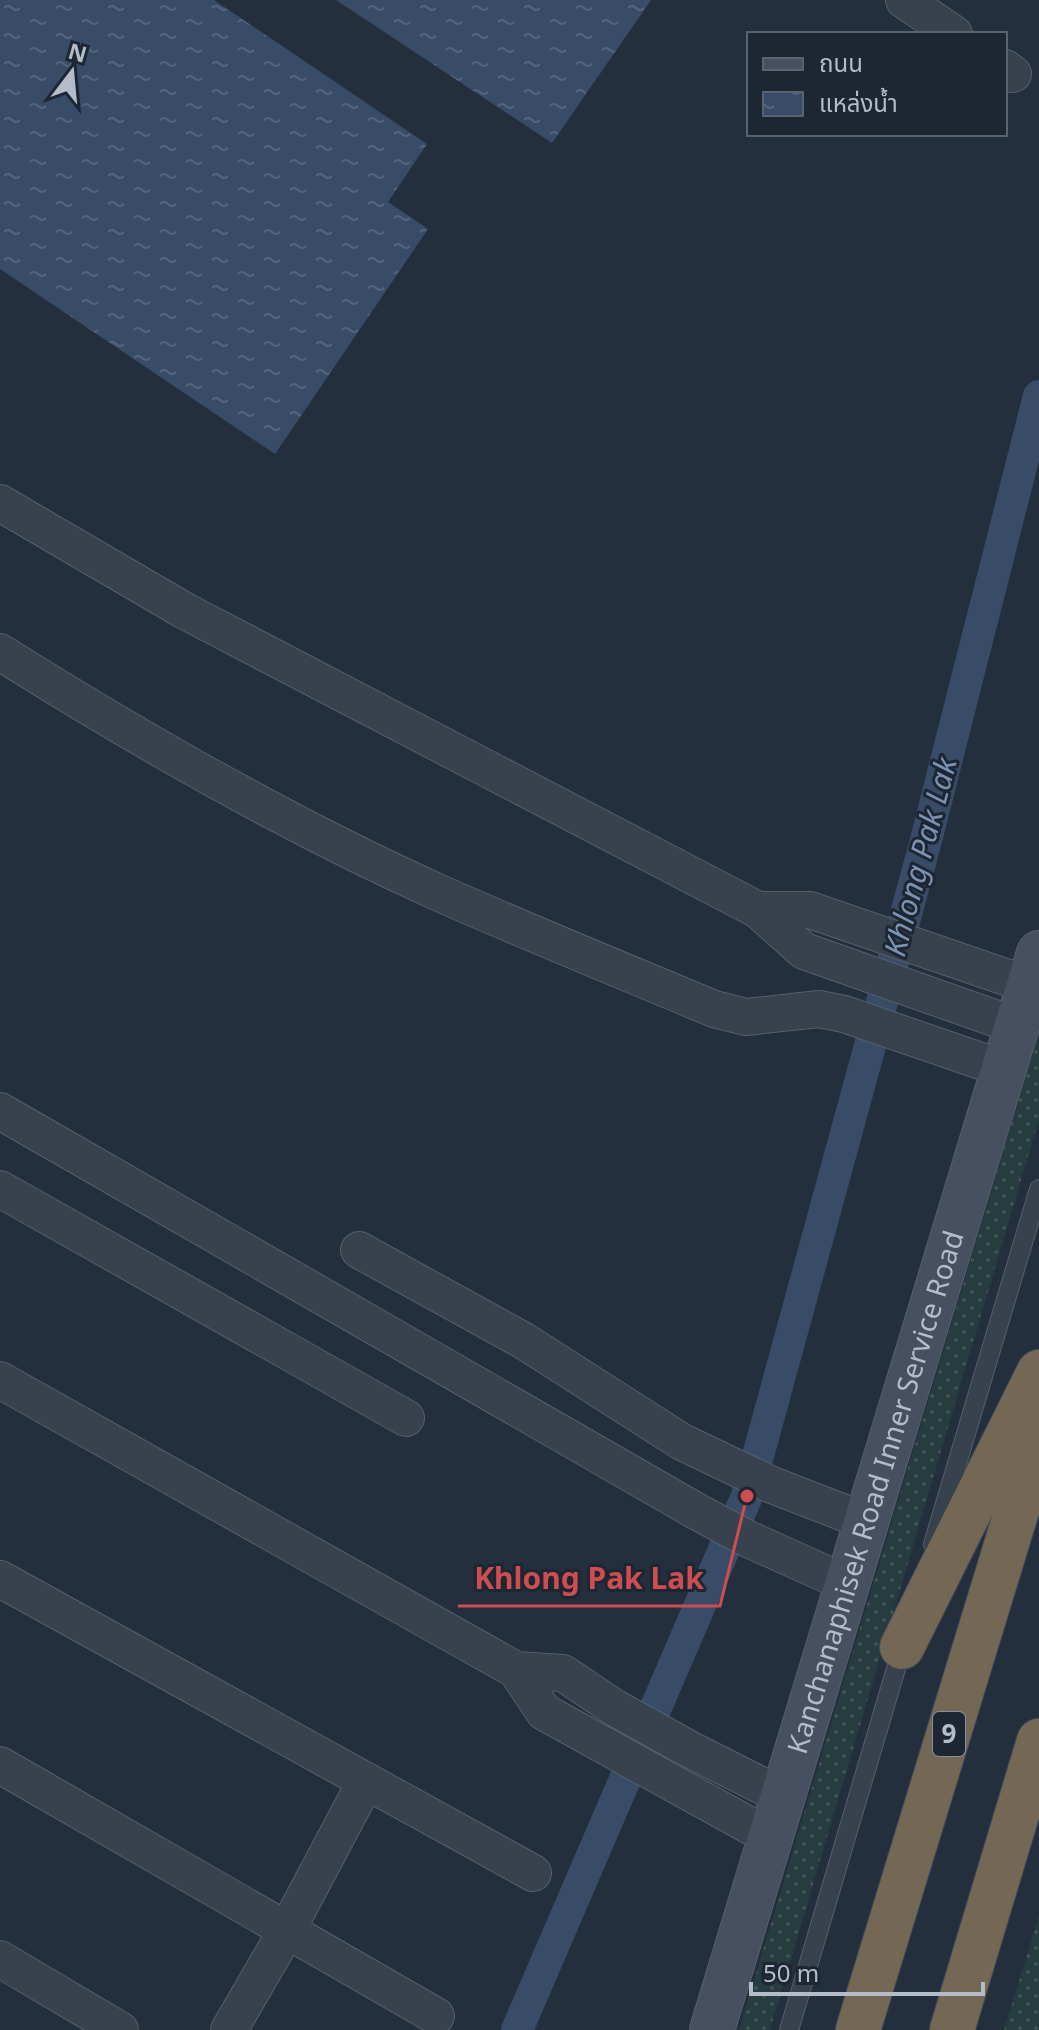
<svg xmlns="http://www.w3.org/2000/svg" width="1039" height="2030" viewBox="0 0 1039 2030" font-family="'Noto Sans','Noto Sans Thai',sans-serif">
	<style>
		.grass { fill: url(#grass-dots) }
		.water { fill: url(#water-ripples) }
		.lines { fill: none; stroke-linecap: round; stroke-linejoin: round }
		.canal { stroke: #394c67; stroke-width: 32 }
		.service-casing { stroke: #565f6c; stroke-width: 20 }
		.minor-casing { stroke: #565f6c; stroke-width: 38 }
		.secondary-casing { stroke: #565f6c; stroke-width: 46 }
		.motorway-casing { stroke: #434c59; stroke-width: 46 }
		.service { stroke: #38414e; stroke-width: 18 }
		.minor { stroke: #38414e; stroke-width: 36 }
		.secondary { stroke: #465061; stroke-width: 44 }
		.motorway { stroke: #746855; stroke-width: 44 }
		.labels { text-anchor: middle; stroke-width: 6; stroke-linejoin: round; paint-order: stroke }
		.shield { fill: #1d2633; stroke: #878f9c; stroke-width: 2 }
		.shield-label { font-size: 26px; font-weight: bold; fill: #b4bcc9 }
		.street-label { font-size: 28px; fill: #b4bcc9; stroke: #1d2633 }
		.water-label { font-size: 30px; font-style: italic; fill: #7c92b1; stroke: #1d2633 }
		.leader { fill: none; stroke: #ce4d50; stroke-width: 3 }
		.callout-dot { fill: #ce4d50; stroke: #1d2633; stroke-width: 3 }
		.callout-label { font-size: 30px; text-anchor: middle; font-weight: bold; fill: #ce4d50; stroke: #1d2633; stroke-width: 6; stroke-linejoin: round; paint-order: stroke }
	</style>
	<defs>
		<pattern id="grass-dots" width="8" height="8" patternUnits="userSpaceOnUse" patternTransform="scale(2)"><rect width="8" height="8" fill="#263c3f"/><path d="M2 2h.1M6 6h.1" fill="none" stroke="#435659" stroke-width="1.8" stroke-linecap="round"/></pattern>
		<pattern id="water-ripples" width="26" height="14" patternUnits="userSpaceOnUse" patternTransform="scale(2)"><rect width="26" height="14" fill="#394c67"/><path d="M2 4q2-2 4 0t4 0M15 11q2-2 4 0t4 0" fill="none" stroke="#53647b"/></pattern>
	</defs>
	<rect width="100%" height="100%" fill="#242f3e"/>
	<g class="grass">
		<polygon points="1039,1033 1039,1119 770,2030 739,2030"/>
		<polygon points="1039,1916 1039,2030 1004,2030"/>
	</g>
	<g class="water">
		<polygon points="0,0 214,0 427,144 388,202 428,229 275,454 0,269"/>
		<polygon points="336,0 651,0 552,143"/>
	</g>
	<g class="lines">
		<polyline class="canal" points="517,2030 747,1496 924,848 1039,396"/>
		<g class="service-casing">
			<g id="service">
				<polyline points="933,1544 1039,1189"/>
				<polyline points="789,2030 903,1645"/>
			</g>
		</g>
		<g class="minor-casing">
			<g id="minor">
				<polyline points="904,0 954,34"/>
				<polyline points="1005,68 1013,74"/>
				<polyline points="0,503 185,611 758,910 804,951 1017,1026"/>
				<path d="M0 652C140 740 285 823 435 891 527 932 621 970 714 1009L746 1017 819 1009 844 1014 1004 1069"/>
				<polyline points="758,910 810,910 1029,985"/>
				<polyline points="0,1111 696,1511 748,1539 846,1583"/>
				<polyline points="0,1189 406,1418"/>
				<polyline points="359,1250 524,1341 682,1442 772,1485 865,1521"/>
				<polyline points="0,1380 516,1670 563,1673 615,1708 691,1750 784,1797"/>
				<polyline points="0,1579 533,1873"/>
				<polyline points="516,1670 544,1712 772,1838"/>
				<polyline points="0,1765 436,2016"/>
				<polyline points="0,1959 120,2030"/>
				<polyline points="229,2030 287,1930 366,1781"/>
			</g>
		</g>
		<g class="secondary-casing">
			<g id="secondary">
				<path id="s1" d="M712 2030 1039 953"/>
			</g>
		</g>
		<g class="motorway-casing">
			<g id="motorway">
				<polyline points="902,1647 1039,1372"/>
				<polyline points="858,2030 1039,1438"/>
				<polyline points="952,2030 1039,1741"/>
			</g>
		</g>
		<use href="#service" class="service"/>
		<use href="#minor" class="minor"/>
		<use href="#secondary" class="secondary"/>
		<use href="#motorway" class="motorway"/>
	</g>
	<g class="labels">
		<rect class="shield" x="933" y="1712" width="32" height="44" rx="6"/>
		<g class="shield-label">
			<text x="949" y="1743">9</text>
		</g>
		<g class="street-label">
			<text dy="10" stroke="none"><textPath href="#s1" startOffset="562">Kanchanaphisek Road Inner Service Road</textPath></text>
		</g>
		<g class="water-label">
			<text transform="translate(921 857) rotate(-75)" y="10">Khlong Pak Lak</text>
		</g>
	</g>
	<path class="leader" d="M747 1496L720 1606H458"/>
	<circle class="callout-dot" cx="747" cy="1496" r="8"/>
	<g class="callout-label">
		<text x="589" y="1589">Khlong Pak Lak</text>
	</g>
	<rect x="747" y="32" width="260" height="104" fill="#1d2633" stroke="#59626f" stroke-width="2"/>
	<rect x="763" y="58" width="40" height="12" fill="#465061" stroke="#59626f" stroke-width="2"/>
	<text x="819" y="72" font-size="24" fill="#b4bcc9">ถนน</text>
	<rect x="763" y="92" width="40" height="24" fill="url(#water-ripples)" stroke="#59626f" stroke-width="2"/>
	<text x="819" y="112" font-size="24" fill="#b4bcc9">แหล่งน้ำ</text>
	<g transform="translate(72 72) rotate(16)" stroke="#1d2633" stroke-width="6" paint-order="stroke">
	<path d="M0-6L14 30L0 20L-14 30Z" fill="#b4bcc9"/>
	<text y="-12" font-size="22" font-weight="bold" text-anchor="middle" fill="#b4bcc9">N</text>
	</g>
	<path d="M751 1982v12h232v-12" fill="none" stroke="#b4bcc9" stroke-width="4"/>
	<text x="763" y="1982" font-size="24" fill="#b4bcc9" stroke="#1d2633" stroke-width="6" paint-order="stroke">50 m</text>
</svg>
